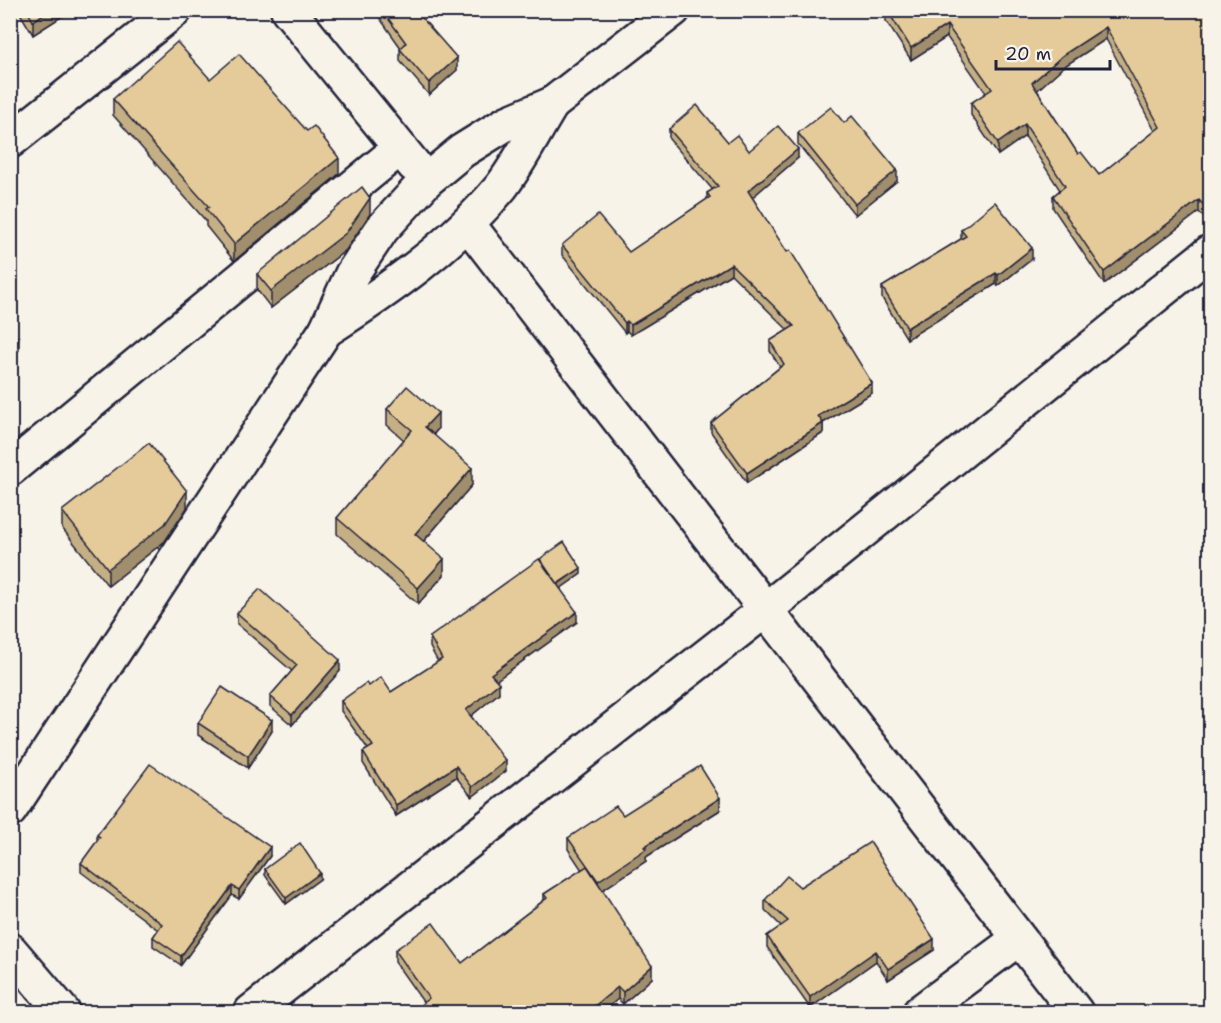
<svg xmlns="http://www.w3.org/2000/svg" width="1221" height="1023" viewBox="0 0 1221 1023" font-family="'Shantell Sans',sans-serif">
	<style>
		.lines { fill: none; stroke-linecap: round; stroke-linejoin: round }
		.minor-casing { stroke: #22223b; stroke-width: 38 }
		.minor { stroke: #f7f3e8; stroke-width: 33 }
		.wall { fill: #c5af84; stroke: #22223b; stroke-width: 1.5; fill-rule: evenodd }
		.shaded-wall { fill: #a08e6c; stroke: #22223b; stroke-width: 1.5 }
		.building { fill: #e5cb9a; stroke: #22223b; stroke-width: 1.5; fill-rule: evenodd }
	</style>
	<rect width="100%" height="100%" fill="#f7f3e8"/>
	<filter id="ink" filterUnits="userSpaceOnUse"><feTurbulence type="fractalNoise" baseFrequency=".0167" numOctaves="2"/><feDisplacementMap in="SourceGraphic" scale="12" xChannelSelector="R" yChannelSelector="G"/><feConvolveMatrix kernelMatrix="1 2 1 2 8 2 1 2 1" color-interpolation-filters="sRGB"/></filter>
	<g filter="url(#ink)">
		<g class="lines">
			<g class="minor-casing">
				<g id="minor">
					<polyline points="288,10 414,165"/>
					<polyline points="10,141 175,10"/>
					<polyline points="468,224 1076,1012"/>
					<path d="M326 330C389 290 453 245 501 187 520 162 535 131 552 104"/>
					<polyline points="10,469 399,149"/>
					<polyline points="10,810 326,330 352,274 382,229 427,180 462,151 507,123 552,104 673,10"/>
					<polyline points="10,950 63,1012"/>
					<polyline points="251,1012 764,611 1210,252"/>
					<polyline points="920,1012 1018,939"/>
				</g>
			</g>
			<use href="#minor" class="minor"/>
		</g>
		<g class="wall">
			<polygon points="18,10 72,10 33,35"/>
			<polygon points="374,10 415,10 457,70 429,95 400,61 400,49 401,48"/>
			<path d="M886 10H1210V220L1208 222 1199 212 1104 284 1053 208V196L1060 190 1025 136 998 155 971 115V103L986 93 947 37 911 60 886 21ZM1106 39 1155 131 1099 175 1078 154 1037 90 1063 67Z"/>
			<polygon points="210,79 339,174 234,261 206,226 206,221 113,115 113,99"/>
			<polygon points="844,123 897,181 855,215 798,144 798,133"/>
			<polygon points="669,129 728,142 749,151 798,158 752,197 872,393 823,423 823,433 747,483 711,432 711,423 780,367 770,351 770,341 788,330 731,274 631,335 627,331 625,333 562,255 562,245 629,252 707,199 707,193 713,190 669,139"/>
			<polygon points="370,214 346,250 271,308 257,290 257,274"/>
			<polygon points="961,230 1032,259 998,286 996,284 907,339 882,298 882,287 961,239"/>
			<polygon points="387,409 438,429 433,435 472,485 424,541 444,575 418,604 337,534 337,518 404,440 387,425"/>
			<polygon points="187,508 165,541 108,586 62,528 62,511"/>
			<polygon points="581,574 560,588 577,622 496,680 499,693 471,716 506,771 472,797 456,777 396,816 363,763 363,752 368,749 341,711 341,701 369,686 391,692 438,662 430,647 430,637"/>
			<polygon points="237,613 340,671 292,725 270,706 270,696 292,671 237,624"/>
			<polygon points="198,723 272,731 248,768 198,735"/>
			<polygon points="720,810 646,857 646,861 602,890 652,978 623,1004 618,999 602,1012 412,1012 424,1003 395,962 395,950 462,963 544,900 544,894 582,870 568,849 568,838 623,815"/>
			<polygon points="97,835 270,856 239,899 232,895 181,965 153,946 153,937 158,930 81,872 81,863 97,841"/>
			<polygon points="265,869 320,879 286,904 265,875"/>
			<polygon points="800,887 934,950 888,980 876,961 810,1008 767,947 767,936 781,926 765,910 765,900"/>
		</g>
		<g class="shaded-wall">
			<polygon points="50,10 72,10 33,35 33,21"/>
			<polygon points="947,25 947,37 911,60 911,48"/>
			<polygon points="1106,27 1106,39 1063,67 1032,95 1032,83 1063,55"/>
			<polygon points="457,58 457,70 429,95 429,83"/>
			<polygon points="1025,124 1025,136 998,155 998,143"/>
			<polygon points="798,149 798,158 748,201 748,191"/>
			<polygon points="339,158 339,174 234,261 234,244"/>
			<polygon points="897,170 897,181 855,215 855,204"/>
			<polygon points="370,198 370,214 346,250 271,308 271,291"/>
			<polygon points="1199,200 1199,212 1104,284 1104,272"/>
			<polygon points="1210,208 1210,220 1208,222 1208,210"/>
			<polygon points="1032,248 1032,259 998,286 998,275"/>
			<polygon points="731,264 731,274 631,335 631,325"/>
			<polygon points="996,273 996,284 907,339 907,328"/>
			<polygon points="627,321 627,331 625,333 625,323"/>
			<polygon points="19,338 19,350 10,360 10,348"/>
			<polygon points="872,383 872,393 818,426 818,416"/>
			<polygon points="438,413 438,429 425,444 425,427"/>
			<polygon points="823,423 823,433 747,483 747,473"/>
			<polygon points="472,468 472,485 415,551 415,534"/>
			<polygon points="187,491 187,508 165,541 108,586 108,569"/>
			<polygon points="444,559 444,575 418,604 418,588"/>
			<polygon points="581,568 581,574 557,591 557,585"/>
			<polygon points="577,612 577,622 491,684 491,674"/>
			<polygon points="340,660 340,671 292,725 292,715"/>
			<polygon points="499,683 499,693 466,720 466,710"/>
			<polygon points="272,720 272,731 248,768 248,756"/>
			<polygon points="506,761 506,771 472,797 472,787"/>
			<polygon points="456,766 456,777 396,816 396,805"/>
			<polygon points="720,798 720,810 646,857 646,861 598,893 598,881 644,847"/>
			<polygon points="270,847 270,856 239,899 239,890"/>
			<polygon points="320,873 320,879 286,904 286,898"/>
			<polygon points="232,886 232,895 181,965 181,956"/>
			<polygon points="934,939 934,950 888,980 888,969"/>
			<polygon points="876,951 876,961 810,1008 810,997"/>
			<polygon points="652,966 652,978 623,1004 623,992"/>
			<polygon points="618,987 618,999 602,1012 587,1012"/>
		</g>
		<g class="building">
			<polygon points="27,10 50,10 33,21"/>
			<polygon points="382,10 415,10 457,58 429,83 400,49 406,43"/>
			<path d="M887 10H1210V208L1208 210 1199 200 1104 272 1053 196 1065 186 1025 124 998 143 971 103 992 89 947 25 911 48ZM1106 27 1160 127 1099 175 1081 152 1078 154 1032 83 1063 55Z"/>
			<polygon points="177,42 210,79 239,54 307,131 314,126 339,158 234,244 206,209 209,207 113,99"/>
			<polygon points="697,105 728,142 737,135 749,151 778,126 798,149 748,191 787,252 790,250 872,383 818,416 823,423 747,473 711,423 784,364 770,341 794,326 731,264 631,325 627,321 625,323 562,245 598,215 629,252 710,197 707,193 718,186 669,129"/>
			<polygon points="831,107 844,123 852,116 897,170 855,204 798,133"/>
			<polygon points="362,187 370,198 346,233 271,291 257,274"/>
			<polygon points="995,202 1032,248 998,275 996,273 907,328 882,287 966,236 961,230"/>
			<polygon points="10,331 19,338 10,348"/>
			<polygon points="407,386 438,413 425,427 472,468 415,534 444,559 418,588 337,518 412,430 387,409"/>
			<polygon points="149,443 187,491 165,524 108,569 62,511"/>
			<polygon points="564,542 581,568 557,584 540,559"/>
			<polygon points="539,559 577,612 491,674 499,683 466,710 506,761 472,787 456,766 396,805 363,752 373,746 341,701 366,683 369,686 381,677 391,692 442,659 430,637"/>
			<polygon points="260,589 340,660 292,715 270,696 297,665 237,613"/>
			<polygon points="222,687 272,720 248,756 198,723"/>
			<polygon points="150,764 270,847 239,890 232,886 181,956 153,937 162,924 81,863 100,837 97,835"/>
			<polygon points="700,766 720,798 644,847 646,849 598,881 568,838 616,806 623,815"/>
			<polygon points="870,842 934,939 888,969 876,951 810,997 767,936 788,921 765,900 787,876 800,887"/>
			<polygon points="300,843 320,873 286,898 265,869"/>
			<polygon points="587,866 652,966 623,992 618,987 587,1012 412,1012 429,998 395,950 433,923 462,963 547,898 544,894"/>
			<polygon points="37,1007 42,1012 30,1012"/>
		</g>
	</g>
	<rect width="1221" height="1023" fill="none" stroke="#f7f3e8" stroke-width="36"/>
	<rect x="18" y="18" width="1185" height="987" fill="none" stroke="#22223b" stroke-width="2" filter="url(#ink)"/>
	<path d="M996 60v9h114v-9" fill="none" stroke="#22223b" stroke-width="3"/>
	<text x="1005" y="60" font-size="18" fill="#22223b" stroke="#f7f3e8" stroke-width="4.5" paint-order="stroke">20 m</text>
</svg>
